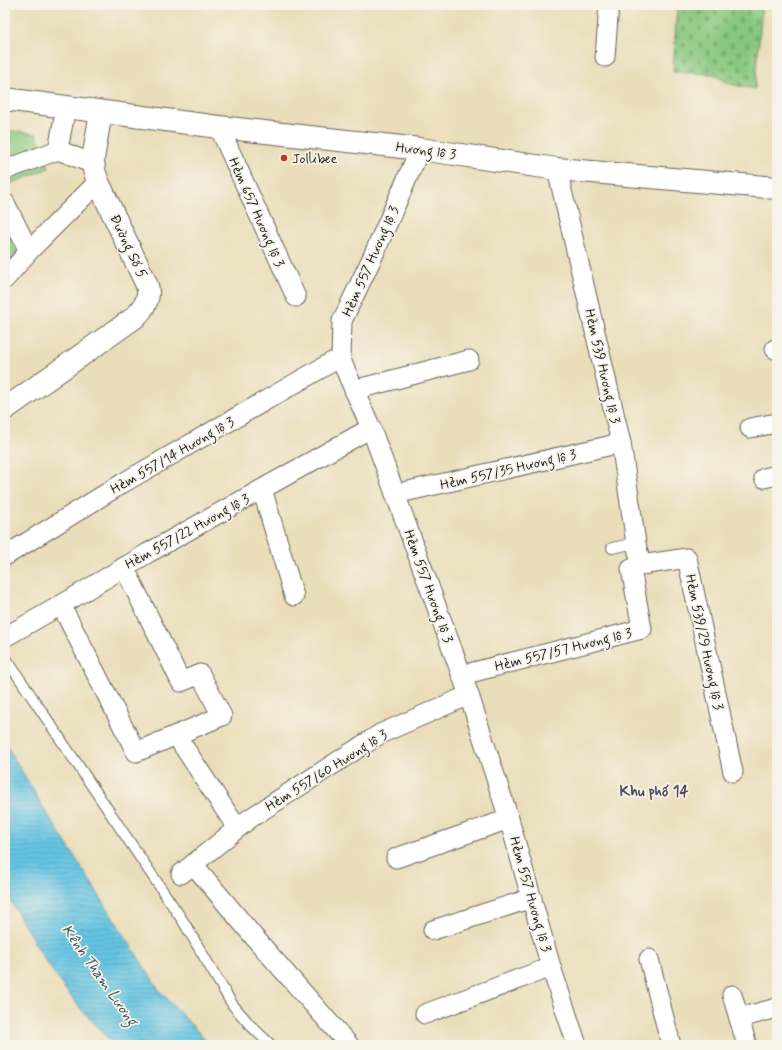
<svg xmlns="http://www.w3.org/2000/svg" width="782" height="1050" viewBox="0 0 782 1050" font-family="Mynerve,sans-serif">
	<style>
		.cemetery { fill: url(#cemetery-stones); stroke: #52724e }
		.park { fill: #87c77f; stroke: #52724e }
		.water { fill: url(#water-rules); stroke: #407080 }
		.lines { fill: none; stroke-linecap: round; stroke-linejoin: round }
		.service-casing { stroke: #646053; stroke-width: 12 }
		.minor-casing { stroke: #646053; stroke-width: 21 }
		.tertiary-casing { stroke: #646053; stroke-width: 24 }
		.service { stroke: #fff; stroke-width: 10 }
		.minor { stroke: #fff; stroke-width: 19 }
		.tertiary { stroke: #fff; stroke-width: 22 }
		.poi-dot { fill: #c8321e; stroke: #f7f3e8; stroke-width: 1.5 }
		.labels { text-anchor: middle; stroke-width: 3.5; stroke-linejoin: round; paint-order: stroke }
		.street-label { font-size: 14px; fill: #1c1c1c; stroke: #f7f3e8 }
		.poi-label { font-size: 14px; fill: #1c1c1c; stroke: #f7f3e8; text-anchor: start }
		.neighbourhood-label { font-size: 15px; font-weight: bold; fill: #4d4a5b; stroke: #f7f3e8 }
		.water-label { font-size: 15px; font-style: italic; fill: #365762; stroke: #f7f3e8 }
	</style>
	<defs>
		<pattern id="cemetery-stones" width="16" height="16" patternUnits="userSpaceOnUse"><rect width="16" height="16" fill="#87c77f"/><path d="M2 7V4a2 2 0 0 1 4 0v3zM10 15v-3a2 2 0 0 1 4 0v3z" fill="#74aa6d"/></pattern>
		<pattern id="water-rules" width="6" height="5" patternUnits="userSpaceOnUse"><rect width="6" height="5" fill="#65c4e3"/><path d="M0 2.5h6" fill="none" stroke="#57a8c2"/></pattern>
	</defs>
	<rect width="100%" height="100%" fill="#f7f3e8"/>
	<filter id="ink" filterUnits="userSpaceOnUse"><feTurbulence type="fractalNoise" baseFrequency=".025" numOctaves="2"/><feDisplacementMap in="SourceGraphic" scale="8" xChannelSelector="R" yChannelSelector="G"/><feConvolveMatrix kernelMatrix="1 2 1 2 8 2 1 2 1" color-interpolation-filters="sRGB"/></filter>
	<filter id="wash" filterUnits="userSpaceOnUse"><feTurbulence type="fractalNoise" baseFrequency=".012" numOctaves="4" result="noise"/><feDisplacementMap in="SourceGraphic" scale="16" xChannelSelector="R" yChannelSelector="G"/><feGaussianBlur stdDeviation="0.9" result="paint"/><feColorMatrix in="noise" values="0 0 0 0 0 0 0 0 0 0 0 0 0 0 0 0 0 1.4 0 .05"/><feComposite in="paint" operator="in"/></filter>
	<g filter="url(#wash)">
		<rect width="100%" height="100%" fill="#eaddb9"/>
		<polygon class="cemetery" points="677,5 762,5 755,89 730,84 713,74 673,72"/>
		<g class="park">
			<polygon points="5,130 36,134 49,168 5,186"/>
			<polygon points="5,191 25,239 24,244 5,267"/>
		</g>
		<polygon class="water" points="5,743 43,807 159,990 210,1045 114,1045 81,1009 65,989 40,952 5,891"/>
	</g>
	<g filter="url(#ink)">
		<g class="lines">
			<g class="service-casing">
				<g id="service">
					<polyline points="612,548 636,543"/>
					<polyline points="5,657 183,921 232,1004 250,1025 271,1045"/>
				</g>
			</g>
			<g class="minor-casing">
				<g id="minor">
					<polyline points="605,57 609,5"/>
					<polyline points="66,107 58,150 93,164"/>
					<polyline points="219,127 296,297"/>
					<polyline points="420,149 373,256 342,321 341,360 371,428 469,695 509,819 551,967 577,1045"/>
					<polyline points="557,169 621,443 636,543 641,565"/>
					<polyline points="5,170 58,150"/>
					<polyline points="5,203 29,251"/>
					<polyline points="5,279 29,251 98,182"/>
					<polyline points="775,349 777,348"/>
					<polyline points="354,390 469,360"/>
					<polyline points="750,428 777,423"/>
					<polyline points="764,478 777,475"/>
					<polyline points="262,489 294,596"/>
					<polyline points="395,494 621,443"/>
					<polyline points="5,556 123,483 332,362 341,360"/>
					<polyline points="61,605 136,752 222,716 200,674 181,682 124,567"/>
					<polyline points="5,637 61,605 148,553 371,428"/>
					<polyline points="462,675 642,629 631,569 641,565 687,558 733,772"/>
					<polyline points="176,735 237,828"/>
					<polyline points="396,858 509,819"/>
					<polyline points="193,864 254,937 349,1045"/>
					<polyline points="181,874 249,819 380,734 469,695"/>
					<polyline points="433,930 532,898"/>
					<polyline points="649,959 671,1045"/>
					<polyline points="732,995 747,1045"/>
					<polyline points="425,1014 551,967"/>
					<polyline points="739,1018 777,1008"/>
				</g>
			</g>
			<g class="tertiary-casing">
				<g id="tertiary">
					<polyline points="5,99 219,127 420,149 557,169 777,188"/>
					<path d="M5 409 134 318C144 309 152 296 146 283L98 182 94 170 93 159 101 112"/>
				</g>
			</g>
			<use href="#service" class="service"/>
			<use href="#minor" class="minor"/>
			<use href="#tertiary" class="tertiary"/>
		</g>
	</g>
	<circle class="poi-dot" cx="284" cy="158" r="4"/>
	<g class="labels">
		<g class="street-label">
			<text transform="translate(426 150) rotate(7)" y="5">Hương lộ 3</text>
			<text transform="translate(257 212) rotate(66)" y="5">Hẻm 657 Hương lộ 3</text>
			<text transform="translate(129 246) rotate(65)" y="5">Đường Số 5</text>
			<text transform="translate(370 261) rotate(-66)" y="5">Hẻm 557 Hương lộ 3</text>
			<text transform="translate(603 366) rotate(77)" y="5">Hẻm 539 Hương lộ 3</text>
			<text transform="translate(172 455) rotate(-30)" y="5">Hẻm 557/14 Hương lộ 3</text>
			<text transform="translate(508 469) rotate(-13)" y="5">Hẻm 557/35 Hương lộ 3</text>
			<text transform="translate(187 531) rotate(-29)" y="5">Hẻm 557/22 Hương lộ 3</text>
			<text transform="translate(429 586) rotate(70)" y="5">Hẻm 557 Hương lộ 3</text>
			<text transform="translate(705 642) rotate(78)" y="5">Hẻm 539/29 Hương lộ 3</text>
			<text transform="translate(563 649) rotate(-14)" y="5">Hẻm 557/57 Hương lộ 3</text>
			<text transform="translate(326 770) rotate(-32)" y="5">Hẻm 557/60 Hương lộ 3</text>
			<text transform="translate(531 894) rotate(74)" y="5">Hẻm 557 Hương lộ 3</text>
		</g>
		<g class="poi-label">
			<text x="292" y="163">Jollibee</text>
		</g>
		<g class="neighbourhood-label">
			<text x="654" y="796">Khu phố 14</text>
		</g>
		<g class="water-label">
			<text transform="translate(100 975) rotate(55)" y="5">Kênh Tham Lương</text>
		</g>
	</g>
	<rect width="782" height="1050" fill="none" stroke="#f7f3e8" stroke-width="20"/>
</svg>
